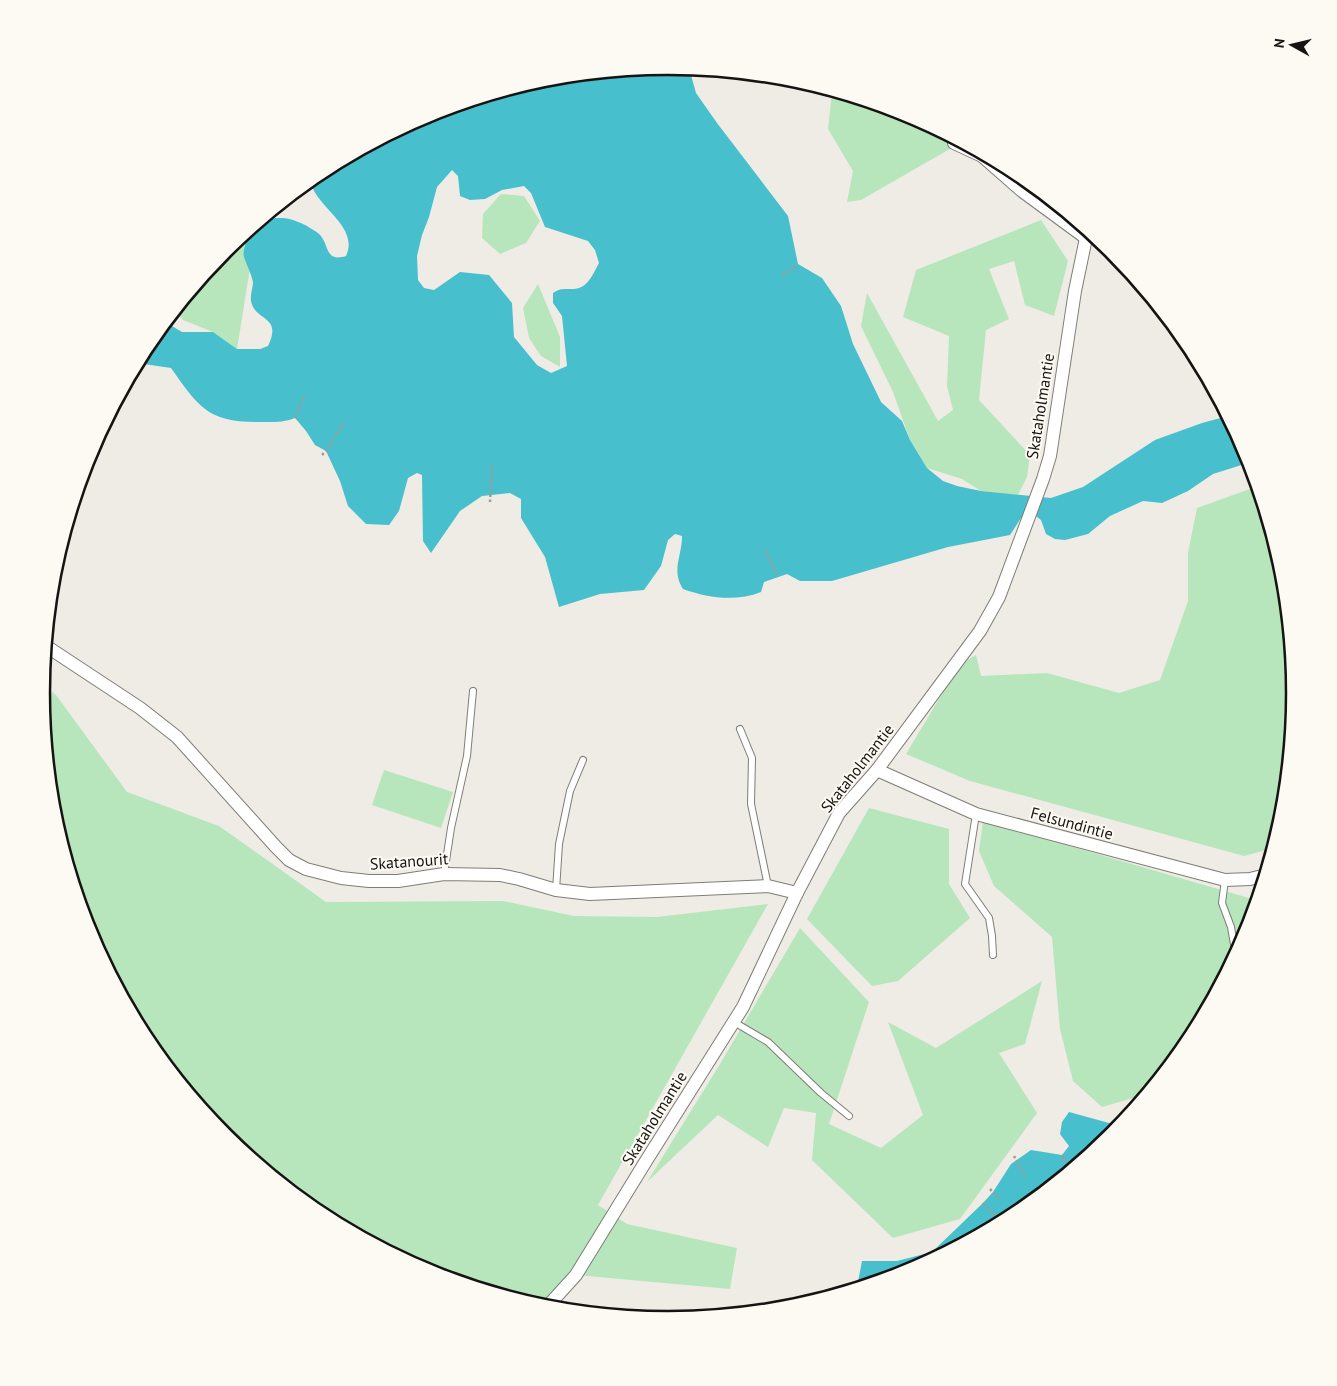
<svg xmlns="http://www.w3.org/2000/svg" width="1337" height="1386" viewBox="0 0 1337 1386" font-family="'PT Sans',sans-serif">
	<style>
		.green { fill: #b7e6bc }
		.water { fill: #48bfcd; fill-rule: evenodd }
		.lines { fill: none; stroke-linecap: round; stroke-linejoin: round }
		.service-casing { stroke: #7e7d76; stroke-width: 8 }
		.minor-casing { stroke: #7e7d76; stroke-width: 14 }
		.path { stroke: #9e9c97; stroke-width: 2.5; stroke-dasharray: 2.5 2.5; stroke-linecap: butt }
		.service { stroke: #fff; stroke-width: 6 }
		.minor { stroke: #fff; stroke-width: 12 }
		.labels { text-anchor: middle; stroke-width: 4; stroke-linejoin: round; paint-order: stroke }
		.street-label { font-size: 16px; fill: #151412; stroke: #fcfaf3 }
		.rim { fill: none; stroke: #151412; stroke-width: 2.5 }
	</style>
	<rect width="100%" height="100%" fill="#eeece5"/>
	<g class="green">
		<polygon points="809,83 909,114 952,137 955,146 861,200 847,202 853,171 828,129 832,91 807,88"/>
		<polygon points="501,194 524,196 540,221 526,243 500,254 482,238 483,214"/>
		<polygon points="1041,220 1068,261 1054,316 1025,305 1014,261 989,269 1009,319 986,330 979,400 1030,455 1027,477 1018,495 981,491 962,479 927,468 910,440 893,392 861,326 867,293 938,421 953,410 947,386 949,336 903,317 916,270"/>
		<path d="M246 236 244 255 250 268 237 349 213 332 183 320 175 310C193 288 221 246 246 236Z"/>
		<polygon points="538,284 560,337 560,367 541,356 529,338 523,308"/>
		<polygon points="1258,486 1284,571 1296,693 1284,816 1274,848 1244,856 970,781 906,754 960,664 976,655 981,676 1047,673 1119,693 1160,680 1188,601 1188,553 1197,508"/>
		<polygon points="42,684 56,695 127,792 219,826 326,902 503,901 574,916 657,917 768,904 598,1205 627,1224 737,1248 730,1289 576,1275 540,1306 428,1272 320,1214 225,1136 147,1041 89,933 53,815 41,693"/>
		<polygon points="384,770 453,792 441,828 372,805"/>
		<polygon points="869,808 949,829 949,884 970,918 898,981 872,986 807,919"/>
		<polygon points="983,821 1249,898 1260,895 1248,933 1190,1042 1147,1094 1102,1107 1073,1081 1060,1029 1052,937 994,886 979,851"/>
		<polygon points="800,928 869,1002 829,1124 881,1148 923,1115 888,1022 936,1048 1042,981 1025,1044 999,1053 1037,1113 960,1219 893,1238 812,1160 816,1113 784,1108 768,1147 718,1115 647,1182 720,1064"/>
	</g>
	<g class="water">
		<path d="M669 66 689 68 696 93 717 123 788 216 798 264 822 278 841 306 853 344 881 402 902 421 910 440 927 468 943 481 957 486 981 491 1051 498 1083 487 1155 440 1202 423 1228 416 1248 453 1251 462 1213 474 1188 491 1162 503 1143 501 1110 516 1088 534 1065 540 1055 539 1046 534 1041 520 1033 514 1021 518 1010 535 948 547 832 581H800L787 574 764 582 761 592C736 602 708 598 683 589 671 570 682 557 682 536L675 534 668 540 661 566 644 590 600 594 559 607 545 557 521 518V499L510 493 482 496 460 511 431 553 423 541 422 475 417 473 408 478 399 511 389 525 366 524 348 506 340 481 326 451 315 445 306 431 295 418C282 423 271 422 257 422 207 422 198 406 171 368L137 363 147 344 167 320 172 326 182 332H213L237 349H260L268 346C283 315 255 322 251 301 250 295 253 288 253 282 251 273 247 266 244 257 243 253 244 249 245 246 248 225 262 217 283 218 293 218 310 227 318 233 330 242 323 263 346 256 360 226 315 207 311 182L322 170 429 113 546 78ZM452 170 458 176 460 196 470 200 485 199 502 190 524 186 531 193 545 227 588 241 595 250 599 263C593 274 587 290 572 289 563 289 560 288 553 293V303L562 316 567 366 551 373 537 365 514 337 512 303 489 275 460 272 434 290 424 288 418 280 417 256 422 235 429 217 437 187Z"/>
		<polygon points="1069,1112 1120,1126 1112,1137 1017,1215 908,1273 854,1289 857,1287 862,1261 897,1261 932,1252 983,1203 993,1192 1011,1164 1031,1150 1062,1155 1069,1146 1060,1134 1062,1122"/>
	</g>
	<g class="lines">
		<g class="service-casing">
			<g id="service">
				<polyline points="740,729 752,758 751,804 768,886"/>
				<polyline points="976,814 965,884 989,918 992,936 993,955"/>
				<polyline points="444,874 451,828 467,756 473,691"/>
				<polyline points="1225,880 1222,903 1231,927 1236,956"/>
				<polyline points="556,890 559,844 570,791 583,760"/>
				<polyline points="734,1022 768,1042 821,1093 849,1116"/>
			</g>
		</g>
		<g class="minor-casing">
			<g id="minor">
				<polyline points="954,143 982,156 1022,191 1086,238"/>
				<polyline points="46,646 140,708 177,737 276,847 289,860 306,869 341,878 369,881 398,881 444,874 500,875 519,879 556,890 590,894 768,886 797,893"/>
				<polyline points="877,770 976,814 1225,880 1250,879 1266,875"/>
				<polyline points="546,1308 576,1275 646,1161 743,1007 797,893 839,813 877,770 980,631 999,597 1043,479 1050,456 1075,291 1086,238 1089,231"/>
			</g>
		</g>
		<g class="path">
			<polyline points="782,276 798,264"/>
			<polyline points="295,418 304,397"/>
			<polyline points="322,455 326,451 344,422"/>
			<polyline points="490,502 492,465"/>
			<polyline points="765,550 778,577"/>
			<polyline points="1129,1107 1131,1113"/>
			<polyline points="1062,1155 1070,1171"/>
			<polyline points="1014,1156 1026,1178"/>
			<polyline points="990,1189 1000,1199"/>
			<polyline points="983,1203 998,1218"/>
		</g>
		<use href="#service" class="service"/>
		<use href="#minor" class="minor"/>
	</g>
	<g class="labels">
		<g class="street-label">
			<text transform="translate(1040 406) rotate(-81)" y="6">Skataholmantie</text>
			<text transform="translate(857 768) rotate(-52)" y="6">Skataholmantie</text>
			<text transform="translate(1072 823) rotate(15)" y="6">Felsundintie</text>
			<text transform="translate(409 861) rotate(-4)" y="6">Skatanourit</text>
			<text transform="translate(654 1118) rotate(-58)" y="6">Skataholmantie</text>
		</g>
	</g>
	<path d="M0 0H1337V1386H0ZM50 693a618 618 0 1 1 1236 0a618 618 0 1 1-1236 0Z" fill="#fcfaf3" fill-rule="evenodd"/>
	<path class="rim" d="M50 693a618 618 0 1 1 1236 0a618 618 0 1 1-1236 0Z"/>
	<g transform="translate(1292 45) rotate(278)" stroke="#fcfaf3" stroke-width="4" paint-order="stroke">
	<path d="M0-4L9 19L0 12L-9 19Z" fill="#151412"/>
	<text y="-8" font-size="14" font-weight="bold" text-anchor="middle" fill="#151412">N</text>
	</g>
</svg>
